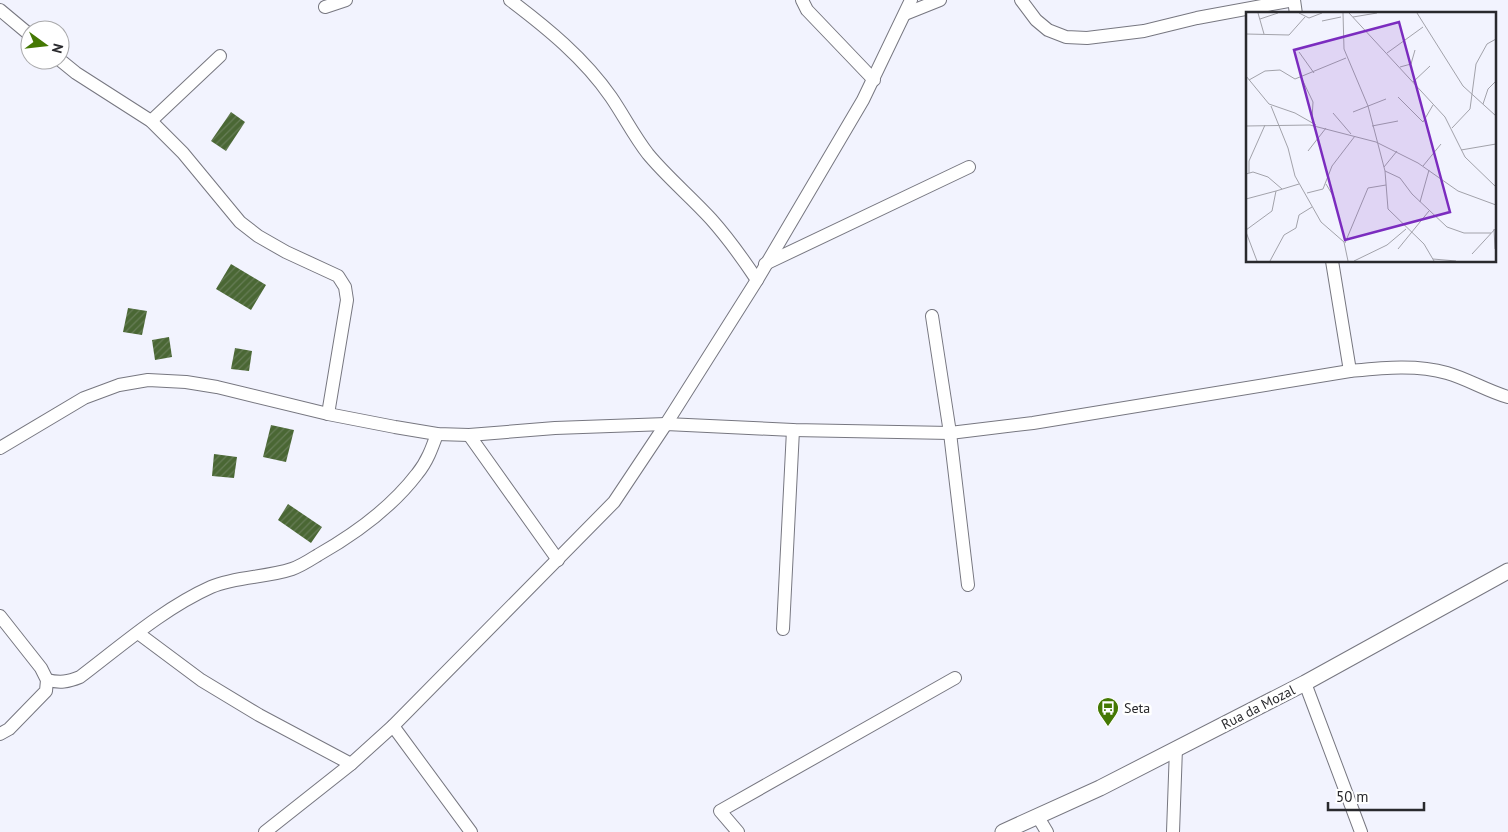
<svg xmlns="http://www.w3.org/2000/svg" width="1508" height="832" viewBox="0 0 1508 832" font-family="'PT Sans',sans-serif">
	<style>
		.building { fill: url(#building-hatch) }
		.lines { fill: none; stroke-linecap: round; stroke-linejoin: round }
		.minor-casing { stroke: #777780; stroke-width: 14 }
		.major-casing { stroke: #777780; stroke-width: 17 }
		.minor { stroke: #fff; stroke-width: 12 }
		.major { stroke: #fff; stroke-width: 15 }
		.labels { text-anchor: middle; stroke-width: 5; stroke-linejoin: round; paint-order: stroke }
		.street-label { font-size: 14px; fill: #29292d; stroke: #fff }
		.poi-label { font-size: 14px; fill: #29292d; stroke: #fff; text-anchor: start }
		.inset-road { fill: none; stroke: #a2a2aa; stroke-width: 1 }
		.view { fill: #7b2cbf; fill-opacity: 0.15; stroke: #7b2cbf; stroke-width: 2.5 }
		.inset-edge { fill: none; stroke: #29292d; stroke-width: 2.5 }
	</style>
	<defs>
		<pattern id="building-hatch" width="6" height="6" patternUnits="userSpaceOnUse" patternTransform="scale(1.25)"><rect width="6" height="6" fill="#4a6734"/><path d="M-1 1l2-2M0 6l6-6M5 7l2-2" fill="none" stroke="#677d57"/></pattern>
	</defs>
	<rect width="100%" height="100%" fill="#f2f3fe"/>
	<g class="building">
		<polygon points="231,112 245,122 226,151 211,141"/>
		<polygon points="231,264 266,285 251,310 216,289"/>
		<polygon points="128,308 147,311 142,335 123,332"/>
		<polygon points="169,337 172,357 155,360 152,340"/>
		<polygon points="235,348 252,351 249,371 231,369"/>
		<polygon points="271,425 294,430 286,462 263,457"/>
		<polygon points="214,454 237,457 234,478 212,476"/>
		<polygon points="288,504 322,527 311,543 278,520"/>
	</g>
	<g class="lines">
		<g class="minor-casing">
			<g id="minor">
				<path d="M510 0C547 28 584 58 611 97 624 116 634 136 648 154 667 177 691 197 711 219 728 238 743 259 757 280"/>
				<polyline points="802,0 807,10 874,80"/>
				<polyline points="1021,0 1036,20 1048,30 1066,37 1087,38 1144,31 1197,18 1294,0"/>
				<polyline points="1294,0 1296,14"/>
				<polyline points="325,7 346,0"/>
				<polyline points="0,10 30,35"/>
				<polyline points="905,14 940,0"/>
				<polyline points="60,60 76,73 151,121 183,153 240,222 258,236 286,252 338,276 345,287 347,300 328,414"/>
				<polyline points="151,121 220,56"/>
				<polyline points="1332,261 1350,371"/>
				<polyline points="765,264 969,167"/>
				<polyline points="932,316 950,433 968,585"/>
				<polyline points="469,435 558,560"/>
				<path d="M0 448 84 398 119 385 148 380 186 382 217 387 328 414 395 427 437 434 469 435 555 428 666 424 793 430 950 433 1033 423 1350 371C1381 368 1416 364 1447 373 1468 379 1487 391 1508 397"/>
				<polyline points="0,616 41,668 47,680 46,691 9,729 0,734"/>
				<polyline points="783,629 793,430"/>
				<polyline points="138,633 201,680 259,715 351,764"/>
				<path d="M47 680C60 683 68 682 80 677 121 646 164 608 211 587 237 576 265 578 292 569 301 566 310 560 318 555 355 534 391 508 417 474 427 462 432 448 437 434"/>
				<polyline points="1305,683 1361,832"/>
				<polyline points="393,726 471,832"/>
				<polyline points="1038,817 1047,832"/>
				<polyline points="265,832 351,764 393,726 614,502 666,424 757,280 863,100 911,0"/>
				<polyline points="738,832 720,811 955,678"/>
				<polyline points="1173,832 1176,748"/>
			</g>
		</g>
		<g class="major-casing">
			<polyline id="major" points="1003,832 1100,788 1305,683 1508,571"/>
		</g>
		<use href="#minor" class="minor"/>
		<use href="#major" class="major"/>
	</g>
	<defs>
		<g id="bus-pin" transform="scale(1.125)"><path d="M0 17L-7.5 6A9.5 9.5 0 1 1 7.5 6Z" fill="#447803" stroke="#fff"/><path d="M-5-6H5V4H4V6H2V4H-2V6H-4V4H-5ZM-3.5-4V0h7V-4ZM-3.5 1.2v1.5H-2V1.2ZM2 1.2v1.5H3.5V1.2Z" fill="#fff"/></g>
	</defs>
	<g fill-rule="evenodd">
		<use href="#bus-pin" x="1108" y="708"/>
	</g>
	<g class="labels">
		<g class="street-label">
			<text transform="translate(1258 707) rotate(-27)" y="5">Rua da Mozal</text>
		</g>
		<g class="poi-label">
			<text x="1124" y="713">Seta</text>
		</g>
	</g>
	<g transform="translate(1246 12)">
		<rect width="250" height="250" fill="#f2f3fe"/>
		<path class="inset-road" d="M12 1 18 22M53 1 63 6 76 1M97 1 98 37 122 94 139 159 142 197 178 232 188 249M103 1 199 105 219 145 250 175M171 1 217 74 250 104M107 5 131 1M14 7 32 1M76 9 95 5M0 22 43 23 59 5M53 40 68 61M141 41 177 15M154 55 165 52 169 38M0 64 23 92 49 101 70 113M55 65 67 90 66 107M3 68 19 59 34 58 49 67 100 46M167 70 184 54M152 85 177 110 187 93M237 92 242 77 250 69M25 94 42 136 49 164 75 210 98 230 102 249M107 100 140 87M87 101 105 122M0 114 64 113 130 130 172 151 212 179 250 193M126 114 152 109M206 116 224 97 230 52 241 32 250 27M215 138 250 132M62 139 80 116M177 154 195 132M138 155 151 139M139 159 154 166 166 182 201 215 218 221H245M3 161V149L19 113M0 162 7 160 22 165 36 177M80 172 89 187M61 181 77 177 86 154 109 124M0 187 30 179M174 190 183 158M248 217 249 237M0 218 26 199 30 179 53 172M0 220 11 249M99 231 122 176 140 173M152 237 183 199M226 242 250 216M187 247 210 249M24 249 38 223 50 216 53 203 66 195M108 249 141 233 160 217"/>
		<path class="view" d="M153 10 204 200 99 228 48 38Z"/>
		<rect width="250" height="250" class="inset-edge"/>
	</g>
	<g transform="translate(45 45) rotate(105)"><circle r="24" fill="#ffffff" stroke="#a9a9ab"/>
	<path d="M0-4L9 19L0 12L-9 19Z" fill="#447803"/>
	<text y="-8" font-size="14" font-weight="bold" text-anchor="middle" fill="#29292d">N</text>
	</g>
	<path d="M1328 802v8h96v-8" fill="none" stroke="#29292d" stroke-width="2.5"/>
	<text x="1336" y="802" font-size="15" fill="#29292d" stroke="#ffffff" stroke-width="4" paint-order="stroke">50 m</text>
</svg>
